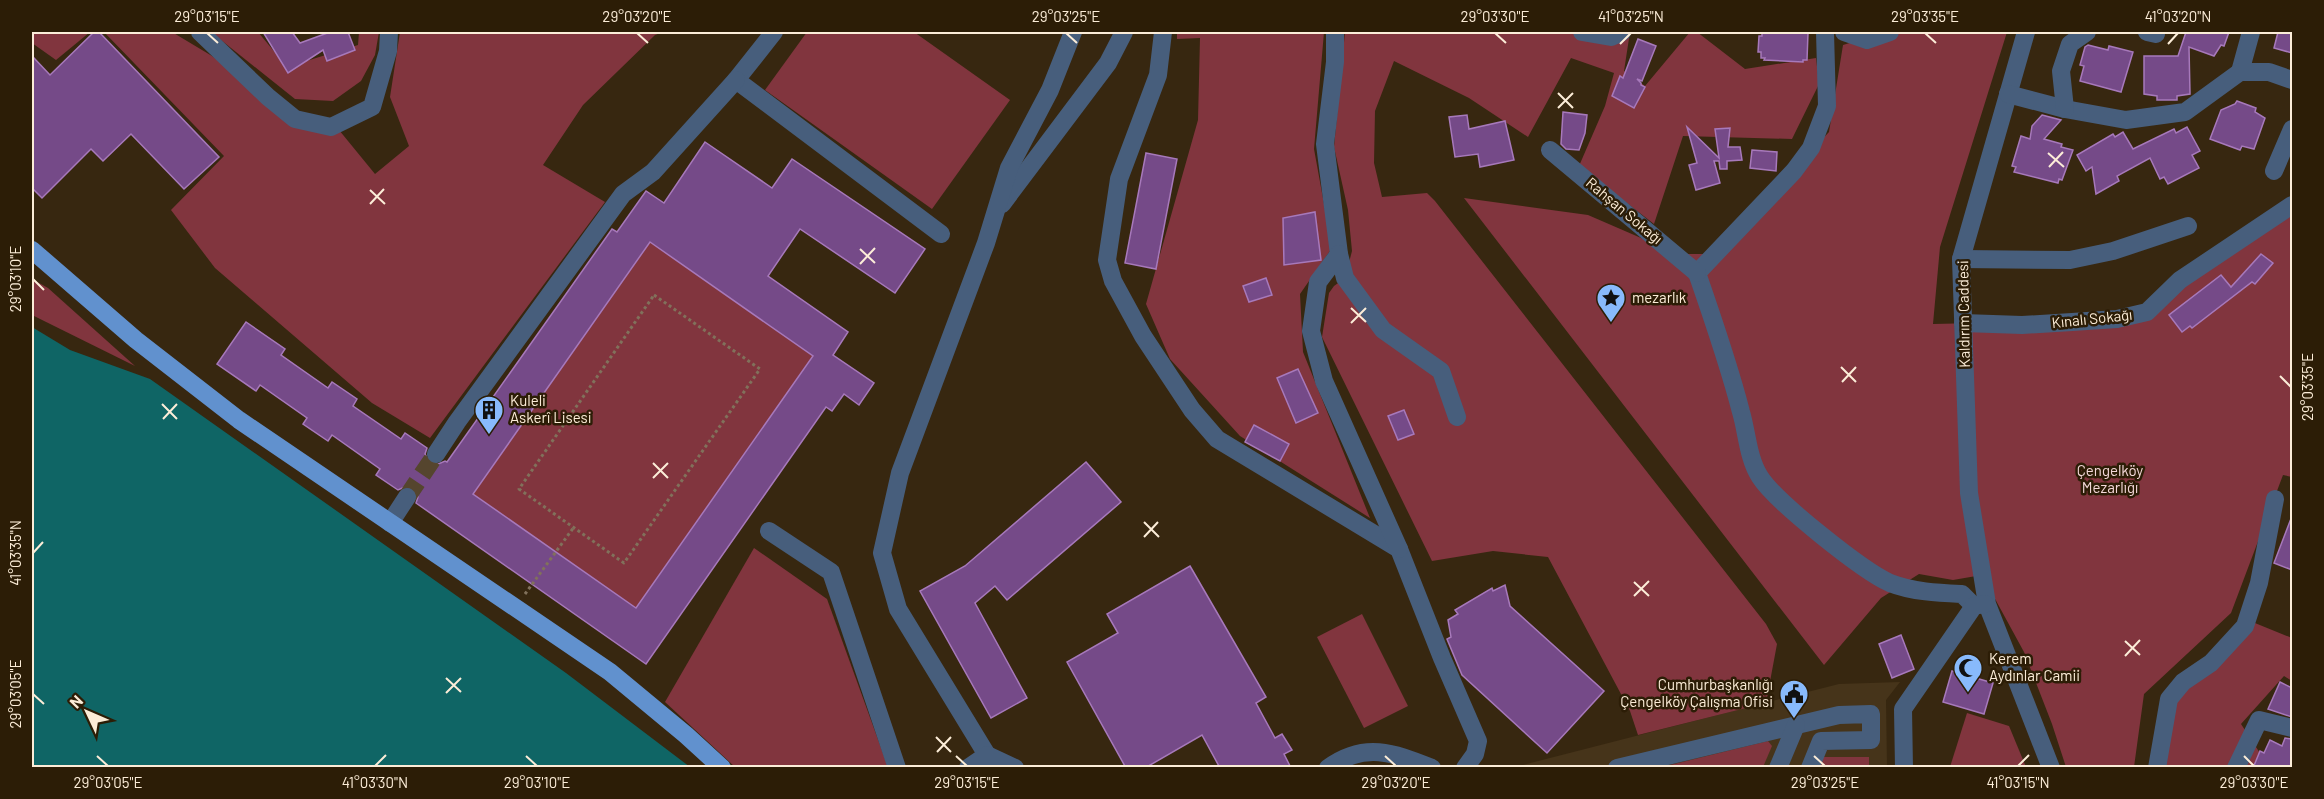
<svg xmlns="http://www.w3.org/2000/svg" width="2324" height="799" viewBox="0 0 2324 799" font-family="Barlow,sans-serif">
	<style>
		.built { fill: #46341a }
		.green { fill: #81353e }
		.water { fill: #0f6565 }
		.building { fill: #754a88; stroke: #a779bb; stroke-width: 1.5; fill-rule: evenodd }
		.lines { fill: none; stroke-linecap: round; stroke-linejoin: round }
		.minor-tunnel { stroke: #55452e; stroke-width: 18; stroke-dasharray: 18 9; stroke-linecap: butt }
		.path { stroke: #81715b; stroke-width: 3; stroke-dasharray: 3 3; stroke-linecap: butt }
		.minor { stroke: #475e7c; stroke-width: 18 }
		.major { stroke: #6191ce; stroke-width: 18 }
		.ticks { fill: none; stroke: #fcedd8; stroke-width: 2 }
		.labels { text-anchor: middle; stroke-width: 5; stroke-linejoin: round; paint-order: stroke }
		.street-label { font-size: 15px; fill: #fcedd8; stroke: #2c1d06 }
		.poi-label { font-size: 15px; fill: #fcedd8; stroke: #2c1d06; text-anchor: start }
		.park-label { font-size: 15px; fill: #f4d8d9; stroke: #2c1d06 }
		.neatline { fill: none; stroke: #fcedd8; stroke-width: 2 }
		.ticks-label { font-size: 15px; text-anchor: middle; fill: #fcedd8 }
	</style>
	<rect width="100%" height="100%" fill="#372710"/>
	<polygon class="built" points="1900,682 1886,700 1887,767 1511,768 1839,684"/>
	<g class="green">
		<polygon points="32,32 90,32 56,60 32,43"/>
		<polygon points="104,32 172,32 212,56 297,122 339,130 375,174 409,146 390,97 400,32 663,32 655,35 583,105 543,165 605,202 430,438 372,403 215,268 171,210 224,156"/>
		<polygon points="211,32 258,32 287,67 358,45 359,32 379,32 375,55 361,81 333,101 295,99"/>
		<polygon points="807,32 914,32 1010,100 932,209 765,90"/>
		<polygon points="1177,32 1324,32 1314,149 1332,248 1300,294 1303,352 1370,518 1240,436 1170,359 1146,304 1198,120 1200,38 1177,39"/>
		<polygon points="1345,32 1630,32 1624,71 1645,86 1690,32 1697,32 1745,69 1816,58 1819,84 1792,139 1683,136 1654,224 1579,166 1605,106 1614,73 1571,58 1528,137 1469,98 1394,61 1375,111 1374,163 1382,197 1427,193 1435,201 1766,624 1777,644 1766,703 1638,735 1630,711 1548,557 1493,551 1432,561 1322,337 1329,293 1334,286 1345,278 1352,251 1348,210 1334,147"/>
		<polygon points="1885,32 2007,32 1940,247 1933,324 2114,320 2176,290 2292,212 2292,477 2283,475 2231,613 2144,694 2134,767 2066,767 2052,724 2024,652 1982,575 1953,580 1919,574 1881,598 1824,665 1464,198 1588,215 1678,254 1715,254 1829,132 1843,45"/>
		<polygon points="650,242 813,356 636,608 473,494"/>
		<polygon points="32,279 48,288 135,366 32,315"/>
		<polygon points="754,548 827,599 888,767 735,767 665,702"/>
		<polygon points="1362,614 1408,706 1364,728 1317,637"/>
		<polygon points="2250,621 2292,638 2292,681 2284,676 2241,724 2269,767 2157,768 2175,698"/>
		<polygon points="1967,713 2009,726 2026,767 1950,767"/>
		<polygon points="1768,741 1772,746 1763,767 1658,768"/>
		<polygon points="1822,757 1869,757 1869,767 1818,768"/>
	</g>
	<polygon class="water" points="32,327 70,350 150,379 566,673 690,767 32,767"/>
	<g class="building">
		<polygon points="94,32 99,32 219,157 184,189 131,134 103,161 91,149 42,198 32,188 32,56 50,75"/>
		<polygon points="263,32 292,32 300,43 330,32 348,32 355,50 327,61 323,50 288,73"/>
		<polygon points="1762,32 1808,33 1807,60 1803,60 1803,62 1764,60 1765,58 1761,58 1761,52 1758,52 1759,36 1762,36"/>
		<polygon points="2186,32 2229,32 2224,46 2221,45 2214,56 2189,47 2190,94 2177,96 2177,100 2157,100 2157,96 2144,94 2144,56 2178,56"/>
		<polygon points="2278,32 2292,32 2292,53 2274,48"/>
		<polygon points="1638,39 1656,46 1642,81 1637,79 1641,83 1641,85 1645,87 1634,108 1612,96 1620,76 1623,78"/>
		<polygon points="2088,45 2108,50 2109,46 2133,52 2121,92 2080,81 2084,66 2080,65 2085,47"/>
		<polygon points="2237,101 2256,108 2255,112 2265,118 2254,149 2242,146 2240,150 2210,139 2221,110 2235,104"/>
		<polygon points="1563,112 1587,115 1585,133 1579,150 1566,149 1561,144"/>
		<polygon points="1467,115 1469,129 1505,121 1514,160 1480,167 1478,154 1455,157 1449,117"/>
		<polygon points="2042,115 2061,120 2044,139 2062,144 2061,147 2073,150 2062,180 2059,179 2058,183 2014,172 2016,167 2012,166 2021,136 2030,139 2032,126"/>
		<polygon points="1687,127 1719,158 1715,129 1730,128 1728,147 1740,147 1742,160 1727,161 1727,169 1720,169 1719,161 1714,161 1720,183 1696,190 1689,165 1697,163"/>
		<polygon points="2187,127 2200,151 2192,155 2199,168 2168,184 2164,177 2160,179 2150,158 2117,176 2119,181 2096,194 2092,167 2086,171 2077,155 2113,134 2115,137 2123,132 2133,149 2174,129 2176,133"/>
		<path d="M705 142 772 188 792 159 925 249 895 293 800 229 768 276 848 332 833 355 874 383 859 405 844 394 832 411 826 407 646 664 416 503 418 497 414 488 407 486 398 490 376 475 380 469 332 435 328 441 303 424 307 418 260 385 256 391 217 364 246 322 285 349 281 355 328 388 332 382 357 399 353 406 401 439 405 433 427 448 425 454 429 463 436 465 445 461 447 462 612 229 617 232 646 191 664 203ZM650 242 813 356 636 608 473 494Z"/>
		<polygon points="1752,150 1777,152 1776,171 1750,168"/>
		<polygon points="1146,153 1177,159 1156,269 1125,263"/>
		<polygon points="1315,212 1321,260 1284,265 1283,218"/>
		<polygon points="2261,254 2273,263 2255,284 2252,282 2192,328 2190,326 2182,332 2169,315 2221,275 2231,287"/>
		<polygon points="1266,278 1272,295 1249,302 1243,286"/>
		<polygon points="1298,369 1318,413 1296,423 1277,378"/>
		<polygon points="1404,410 1414,434 1398,440 1388,416"/>
		<polygon points="1254,425 1289,444 1280,461 1245,442"/>
		<polygon points="1086,462 1121,502 1007,600 995,586 975,603 1027,698 991,718 920,591 965,566"/>
		<polygon points="2292,516 2292,570 2274,563"/>
		<polygon points="1190,566 1266,697 1256,703 1275,738 1282,734 1292,750 1284,754 1291,768 1220,768 1202,735 1145,768 1126,768 1067,662 1118,633 1107,614"/>
		<polygon points="1505,585 1510,606 1604,691 1547,753 1462,675 1447,639 1451,637 1448,620 1458,614 1455,610 1492,588 1493,591"/>
		<polygon points="1901,635 1914,669 1892,678 1879,644"/>
		<polygon points="1952,671 1993,683 1984,714 1943,702"/>
		<polygon points="2280,682 2292,688 2292,717 2268,709"/>
		<polygon points="2285,738 2292,739 2292,768 2253,768 2260,751 2264,753 2270,740 2282,746"/>
	</g>
	<g class="lines">
		<polyline class="minor-tunnel" points="407,497 436,454"/>
		<g class="path">
			<polygon points="654,295 760,369 624,563 519,489"/>
			<polyline points="525,594 574,527"/>
		</g>
		<g class="minor">
			<polyline points="200,32 268,97 295,119 331,127 372,107 388,51 389,32"/>
			<polyline points="774,32 736,80 941,234"/>
			<polyline points="1163,32 1158,75 1119,179 1107,260 1113,281 1143,336 1192,410 1217,439 1399,549 1442,658 1478,741 1475,754 1465,768"/>
			<polyline points="1335,32 1335,62 1325,144 1339,254 1345,278 1383,330 1441,371 1457,417"/>
			<polyline points="1582,32 1611,37 1622,32"/>
			<path d="M1825 32 1827 106 1811 148 1794 171 1697 273C1713 319 1729 365 1741 412 1747 432 1748 459 1760 477 1776 502 1863 571 1890 583 1913 592 1939 593 1962 594L1974 606"/>
			<polyline points="1844,32 1867,40 1890,32"/>
			<polyline points="2026,32 1961,259 1969,493 1987,604 2051,768"/>
			<polyline points="2147,32 2156,34"/>
			<polyline points="2240,72 2251,32"/>
			<polyline points="2008,94 2065,109 2126,120 2185,112 2240,72 2269,72 2292,80"/>
			<polyline points="2065,109 2061,71 2070,44 2087,32"/>
			<polyline points="1550,150 1697,273"/>
			<polyline points="2274,171 2292,129"/>
			<polyline points="1002,204 1108,63 1124,32"/>
			<polyline points="1339,254 1318,282 1311,331 1324,381 1399,549"/>
			<polyline points="1961,259 2070,260 2113,251 2188,226"/>
			<polyline points="1963,323 2022,325 2072,322 2117,319 2147,312 2180,280 2292,205"/>
			<polyline points="436,454 457,422 623,194 653,172 736,80"/>
			<polyline points="390,523 407,497"/>
			<polyline points="769,531 831,572 897,768"/>
			<polyline points="987,755 898,609 882,553 900,473 986,243 1009,168 1050,90 1073,32"/>
			<polyline points="968,768 987,755 1015,768"/>
			<path d="M1328 768C1365 741 1394 753 1432 768"/>
			<polyline points="1617,768 1839,715 1871,714 1871,740 1821,741 1810,768"/>
			<polyline points="1778,768 1796,725"/>
			<polyline points="1904,768 1903,709 1974,606 1985,604"/>
			<polyline points="2157,768 2169,699 2183,682 2211,663 2245,626 2259,583 2275,499"/>
			<polyline points="2236,768 2259,720 2292,728"/>
		</g>
		<polyline class="major" points="32,250 136,340 239,420 610,672 686,735 722,768"/>
	</g>
	<path class="ticks" d="M207 33 218 43M637 33 648 43M1066 33 1077 43M1495 33 1506 43M1925 33 1936 43M1620 44 1631 33M2168 44 2178 33M1558 93 1573 108M1558 108 1573 93M2048 153 2064 167M2049 167 2063 152M370 190 385 204M370 204 384 189M860 249 875 263M860 264 875 248M33 279 44 290M1351 308 1366 322M1351 323 1366 308M1841 367 1856 382M2280 376 2291 387M1842 382 1856 367M162 404 177 419M163 419 177 404M653 463 668 478M653 478 668 463M1144 522 1159 537M1144 537 1158 522M33 553 43 542M1634 582 1649 596M1634 596 1649 581M2125 641 2140 655M2125 656 2140 640M446 678 461 692M446 693 461 678M33 694 44 704M936 737 951 752M937 752 951 737M97 756 108 766M526 756 537 766M956 756 967 766M1385 756 1396 766M1814 756 1825 766M2244 756 2254 766M375 766 386 755M2018 766 2029 755"/>
	<defs>
		<g id="sight-pin" transform="scale(1.5)"><path d="M0 17L-7.5 6A9.5 9.5 0 1 1 7.5 6Z" fill="#88bafc" stroke="#2c1d06"/><path d="M0-6L1.8-2.2L6-1.7L2.9 1.2L3.7 5.4L0 3.3L-3.7 5.4L-2.9 1.2L-6-1.7L-1.8-2.2Z" fill="#111"/></g>
		<g id="building-pin" transform="scale(1.5)"><path d="M0 17L-7.5 6A9.5 9.5 0 1 1 7.5 6Z" fill="#88bafc" stroke="#2c1d06"/><path d="M-4-6H4V6H1V3H-1V6H-4ZM-2.5-4.3h1.7v1.8h-1.7ZM.8-4.3h1.7v1.8H.8ZM-2.5-1h1.7V.8h-1.7ZM.8-1h1.7V.8H.8Z" fill="#111"/></g>
		<g id="mosque-pin" transform="scale(1.5)"><path d="M0 17L-7.5 6A9.5 9.5 0 1 1 7.5 6Z" fill="#88bafc" stroke="#2c1d06"/><path d="M3.5-4.9A6 6 0 1 0 3.5 4.9A5 5 0 1 1 3.5-4.9Z" fill="#111"/></g>
		<g id="civic-pin" transform="scale(1.5)"><path d="M0 17L-7.5 6A9.5 9.5 0 1 1 7.5 6Z" fill="#88bafc" stroke="#2c1d06"/><path d="M-.6-6.5H3V-4.5H.6V-3L4-1V1h2V6H-6V1h2V-1L-.6-3ZM-1.2 2.5V6h2.4V2.5Z" fill="#111"/></g>
	</defs>
	<g fill-rule="evenodd">
		<use href="#sight-pin" x="1611" y="298"/>
		<use href="#building-pin" x="489" y="410"/>
		<use href="#mosque-pin" x="1968" y="668"/>
		<use href="#civic-pin" x="1794" y="694"/>
	</g>
	<g class="labels">
		<g class="street-label">
			<text transform="translate(1624 211) rotate(40)" y="5">Rahşan Sokağı</text>
			<text transform="translate(1964 314) rotate(-91)" y="5">Kaldırım Caddesi</text>
			<text transform="translate(2092 319) rotate(-6)" y="5">Kınalı Sokağı</text>
		</g>
		<g class="poi-label">
			<text x="1632" y="303">mezarlık</text>
			<text x="510" y="406">Kuleli<tspan x="510" dy="17">Askerî Lisesi</tspan></text>
			<text x="1989" y="664">Kerem<tspan x="1989" dy="17">Aydınlar Camii</tspan></text>
			<text x="1773" y="690" text-anchor="end">Cumhurbaşkanlığı<tspan x="1773" dy="17">Çengelköy Çalışma Ofisi</tspan></text>
		</g>
		<g class="park-label">
			<text x="2110" y="476">Çengelköy<tspan x="2110" dy="17">Mezarlığı</tspan></text>
		</g>
	</g>
	<rect width="2324" height="799" fill="none" stroke="#2c1d06" stroke-width="66"/>
	<g transform="translate(87 712) rotate(314)" stroke="#2c1d06" stroke-width="4.5" paint-order="stroke">
	<path d="M0-4.5L10 22L0 15L-10 22Z" fill="#fcedd8"/>
	<text y="-9" font-size="16" font-weight="bold" text-anchor="middle" fill="#fcedd8">N</text>
	</g>
	<rect x="33" y="33" width="2258" height="733" class="neatline"/>
	<g class="ticks-label">
		<text x="207" y="22">29°03'15"E</text>
		<text x="637" y="22">29°03'20"E</text>
		<text x="1066" y="22">29°03'25"E</text>
		<text x="1495" y="22">29°03'30"E</text>
		<text x="1631" y="22">41°03'25"N</text>
		<text x="1925" y="22">29°03'35"E</text>
		<text x="2178" y="22">41°03'20"N</text>
		<text transform="translate(16 279) rotate(-90)" y="5">29°03'10"E</text>
		<text transform="translate(2308 387) rotate(-90)" y="5">29°03'35"E</text>
		<text transform="translate(16 553) rotate(-90)" y="5">41°03'35"N</text>
		<text transform="translate(16 694) rotate(-90)" y="5">29°03'05"E</text>
		<text x="108" y="788">29°03'05"E</text>
		<text x="375" y="788">41°03'30"N</text>
		<text x="537" y="788">29°03'10"E</text>
		<text x="967" y="788">29°03'15"E</text>
		<text x="1396" y="788">29°03'20"E</text>
		<text x="1825" y="788">29°03'25"E</text>
		<text x="2018" y="788">41°03'15"N</text>
		<text x="2254" y="788">29°03'30"E</text>
	</g>
</svg>
